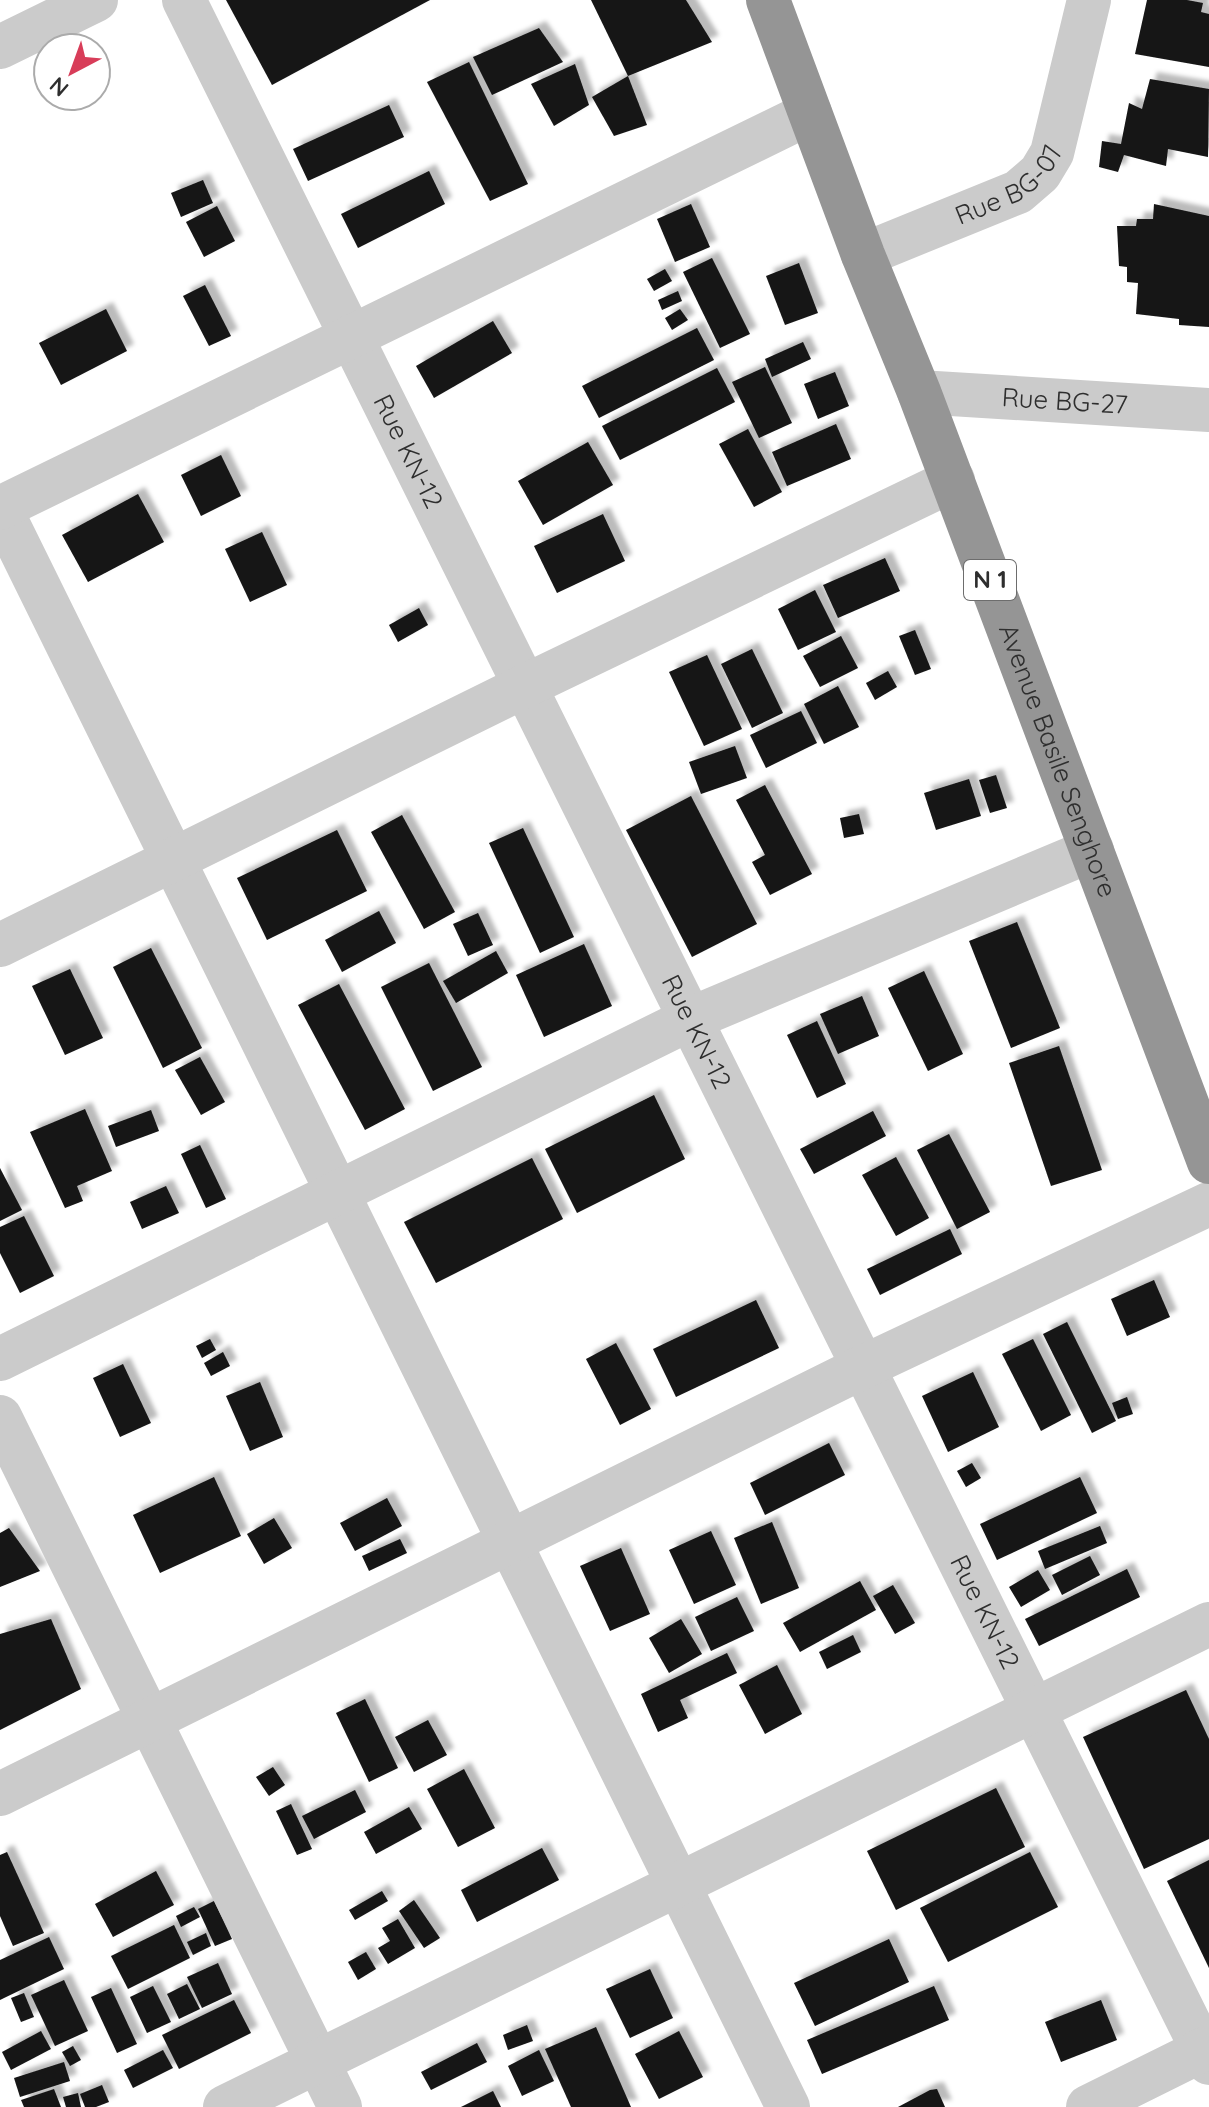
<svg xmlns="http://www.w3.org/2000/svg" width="1209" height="2107" viewBox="0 0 1209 2107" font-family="Quicksand,sans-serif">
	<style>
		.building { fill: #151515; filter: url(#shadow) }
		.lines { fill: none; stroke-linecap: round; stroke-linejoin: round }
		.minor { stroke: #cbcbcb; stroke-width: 44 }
		.highway { stroke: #959595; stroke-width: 44 }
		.labels { text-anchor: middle; stroke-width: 8; stroke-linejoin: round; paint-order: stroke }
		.shield { fill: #fff; stroke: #6d6d6d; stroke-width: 2 }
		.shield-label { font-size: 24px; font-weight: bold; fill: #2e2e2e }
		.street-label { font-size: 26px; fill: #2e2e2e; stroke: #fff }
	</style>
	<defs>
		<filter id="shadow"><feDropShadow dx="7" dy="-7" stdDeviation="2" flood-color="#0004"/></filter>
	</defs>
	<rect width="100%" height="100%" fill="#fff"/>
	<g class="building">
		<polygon points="226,0 430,0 272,85"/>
		<polygon points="591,0 686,0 712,42 628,76"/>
		<polygon points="1147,0 1187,0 1203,3 1201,12 1209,14 1209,67 1135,54"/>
		<polygon points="539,28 563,62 492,95 473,57"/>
		<polygon points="469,62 528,184 490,201 427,82"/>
		<polygon points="575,64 589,105 554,126 531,84"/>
		<polygon points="628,76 647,125 614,136 592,97"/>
		<polygon points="1150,79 1209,89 1208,157 1168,149 1166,166 1124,155 1118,172 1099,167 1102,141 1121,144 1129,103 1142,109"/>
		<polygon points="389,105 404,137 308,181 293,149"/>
		<polygon points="429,171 445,204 358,248 341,214"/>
		<polygon points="203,180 213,203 181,217 171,193"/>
		<polygon points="691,204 710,247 675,262 657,219"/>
		<polygon points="1154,204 1209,216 1209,327 1179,325 1179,319 1136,314 1138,283 1127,282 1127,267 1119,266 1117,226 1136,226 1137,219 1153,219"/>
		<polygon points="217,206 235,241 204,257 186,222"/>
		<polygon points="712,258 750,334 720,348 683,272"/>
		<polygon points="799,263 818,313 785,325 766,276"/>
		<polygon points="665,269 672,281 654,291 647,279"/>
		<polygon points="205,285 231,336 209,346 183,296"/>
		<polygon points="678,291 682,301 662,310 658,300"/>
		<polygon points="106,309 127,351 61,385 39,343"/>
		<polygon points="680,309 688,320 672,330 665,318"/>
		<polygon points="493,321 512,353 434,398 416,366"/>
		<polygon points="697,328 714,360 599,418 582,386"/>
		<polygon points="803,342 811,359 772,377 765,359"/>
		<polygon points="765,367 792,423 759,438 732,382"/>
		<polygon points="717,368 735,402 620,460 602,426"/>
		<polygon points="835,372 849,406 818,419 804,384"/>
		<polygon points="836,424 851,459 787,486 772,452"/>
		<polygon points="748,429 782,492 754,507 719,444"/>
		<polygon points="588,442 613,485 543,525 518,481"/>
		<polygon points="221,455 241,496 201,516 181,475"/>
		<polygon points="138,494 164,542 88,582 62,535"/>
		<polygon points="603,514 625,561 557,593 534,546"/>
		<polygon points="262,532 287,585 250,602 225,549"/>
		<polygon points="885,558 900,591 838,618 823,585"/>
		<polygon points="815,590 836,632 798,650 778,609"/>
		<polygon points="419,608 428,625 398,642 389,625"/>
		<polygon points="915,630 931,669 915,675 899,636"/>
		<polygon points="841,636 858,668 820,687 803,656"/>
		<polygon points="752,649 783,713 752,728 721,664"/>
		<polygon points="707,655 742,729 704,746 669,672"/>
		<polygon points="888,671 897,687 875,700 866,683"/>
		<polygon points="838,686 859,727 824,744 804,704"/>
		<polygon points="801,711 817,743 766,768 750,735"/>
		<polygon points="735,746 747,778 701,794 689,762"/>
		<polygon points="996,775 1007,808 990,813 979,780"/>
		<polygon points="969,779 981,816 936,830 924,793"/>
		<polygon points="765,785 812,874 770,895 752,862 765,855 736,800"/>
		<polygon points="691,796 757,924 692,957 626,830"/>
		<polygon points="859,814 864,834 844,838 840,818"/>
		<polygon points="402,815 455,912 424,929 371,832"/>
		<polygon points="523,828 574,937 540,953 489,843"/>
		<polygon points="337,830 367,891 267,940 237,878"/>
		<polygon points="379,911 396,943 342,972 325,940"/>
		<polygon points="478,913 493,945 468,956 453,924"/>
		<polygon points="1017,922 1060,1028 1011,1048 969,941"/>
		<polygon points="584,944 612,1006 544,1037 516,975"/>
		<polygon points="151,948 202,1048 163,1068 113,967"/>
		<polygon points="496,951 508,973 456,1003 443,981"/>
		<polygon points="429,963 482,1067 433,1091 381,987"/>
		<polygon points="70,969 103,1038 65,1055 32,986"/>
		<polygon points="924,971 963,1054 928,1071 888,988"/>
		<polygon points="339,984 405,1109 365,1130 298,1005"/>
		<polygon points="862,996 879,1036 838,1054 820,1014"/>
		<polygon points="817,1021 846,1084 817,1098 787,1035"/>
		<polygon points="1059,1046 1102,1170 1051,1186 1009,1063"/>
		<polygon points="200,1057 225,1102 201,1115 175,1070"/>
		<polygon points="654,1095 685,1159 577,1213 545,1149"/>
		<polygon points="85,1109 112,1171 77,1186 83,1201 65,1208 30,1132"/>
		<polygon points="151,1110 159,1131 116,1147 108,1126"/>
		<polygon points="873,1111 886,1136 814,1174 800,1149"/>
		<polygon points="949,1134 990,1212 957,1229 917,1150"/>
		<polygon points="200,1145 226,1199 206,1208 181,1154"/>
		<polygon points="896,1157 929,1218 896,1236 862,1175"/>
		<polygon points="532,1158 563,1219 436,1283 404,1222"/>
		<polygon points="0,1168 22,1210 0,1221"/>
		<polygon points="166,1186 179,1213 142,1229 130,1202"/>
		<polygon points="24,1216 54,1276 20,1293 0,1253 0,1227"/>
		<polygon points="950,1229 962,1254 880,1295 867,1269"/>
		<polygon points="1154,1280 1170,1317 1127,1336 1111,1299"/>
		<polygon points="756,1300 779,1348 676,1397 653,1349"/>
		<polygon points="1067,1322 1116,1421 1092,1433 1043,1334"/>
		<polygon points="210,1339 216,1350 202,1358 196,1346"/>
		<polygon points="1033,1339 1071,1415 1041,1431 1002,1354"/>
		<polygon points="616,1343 651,1409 620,1425 586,1359"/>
		<polygon points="223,1352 230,1366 211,1376 204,1363"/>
		<polygon points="123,1364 151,1423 120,1437 93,1378"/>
		<polygon points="973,1372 999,1427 948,1452 922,1396"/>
		<polygon points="260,1382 283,1437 250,1451 226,1396"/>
		<polygon points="1127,1397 1133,1414 1118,1419 1112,1403"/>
		<polygon points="829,1443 845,1475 765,1515 750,1483"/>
		<polygon points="972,1463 981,1478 966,1487 957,1471"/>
		<polygon points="214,1477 241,1536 160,1573 133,1515"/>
		<polygon points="1080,1477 1097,1513 997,1560 980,1524"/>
		<polygon points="387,1498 402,1526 355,1551 340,1523"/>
		<polygon points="274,1518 292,1548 264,1564 247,1534"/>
		<polygon points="772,1522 799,1588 761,1604 734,1538"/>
		<polygon points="1100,1526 1107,1543 1045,1569 1038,1551"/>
		<polygon points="9,1528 40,1571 0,1587 0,1533"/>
		<polygon points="711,1531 736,1585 694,1604 669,1550"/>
		<polygon points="400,1539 407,1553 369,1571 362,1556"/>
		<polygon points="621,1548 650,1614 610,1631 580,1566"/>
		<polygon points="1090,1556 1100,1575 1062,1595 1052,1575"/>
		<polygon points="1127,1569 1140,1597 1039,1646 1025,1619"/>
		<polygon points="1038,1570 1050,1590 1021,1607 1009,1587"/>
		<polygon points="860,1581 876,1610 800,1652 783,1623"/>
		<polygon points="893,1585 915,1623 895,1634 873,1596"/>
		<polygon points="737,1597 754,1631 711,1651 695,1617"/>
		<polygon points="51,1619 81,1689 0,1730 0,1634"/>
		<polygon points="681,1619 702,1654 669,1673 649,1638"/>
		<polygon points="853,1635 861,1652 827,1669 819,1652"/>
		<polygon points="727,1653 737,1673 680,1700 688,1718 658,1732 641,1694"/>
		<polygon points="777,1665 802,1714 765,1734 739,1685"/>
		<polygon points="1186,1690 1209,1739 1209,1839 1144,1869 1083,1737"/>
		<polygon points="365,1699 398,1768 369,1782 336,1713"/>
		<polygon points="428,1720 447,1755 414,1772 395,1737"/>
		<polygon points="273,1767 285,1785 269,1796 256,1777"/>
		<polygon points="464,1769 495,1828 458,1847 427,1789"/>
		<polygon points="996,1788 1025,1847 896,1910 867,1851"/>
		<polygon points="355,1790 366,1812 314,1839 302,1816"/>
		<polygon points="291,1804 312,1849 297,1855 276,1811"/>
		<polygon points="409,1807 422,1829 376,1854 364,1832"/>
		<polygon points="542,1848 559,1880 477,1922 461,1890"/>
		<polygon points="7,1852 44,1933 13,1946 0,1916 0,1855"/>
		<polygon points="1030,1852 1058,1907 948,1962 920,1908"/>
		<polygon points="1209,1860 1209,1968 1167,1881"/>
		<polygon points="156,1871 174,1905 113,1937 95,1904"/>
		<polygon points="382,1891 388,1901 355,1920 349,1910"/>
		<polygon points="414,1900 440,1938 424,1948 399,1911"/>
		<polygon points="214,1901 232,1939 215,1946 198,1909"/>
		<polygon points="194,1907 200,1917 181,1927 176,1916"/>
		<polygon points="398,1919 415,1948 388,1964 378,1948 390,1941 382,1928"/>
		<polygon points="174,1925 190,1958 128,1989 111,1956"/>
		<polygon points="206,1933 211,1946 193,1955 187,1942"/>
		<polygon points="49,1937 64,1969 0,2000 0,1960"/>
		<polygon points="889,1939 909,1982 815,2026 794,1983"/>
		<polygon points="366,1952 376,1969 358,1980 348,1962"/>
		<polygon points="218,1963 232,1994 202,2008 187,1977"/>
		<polygon points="650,1969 673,2018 630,2038 606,1989"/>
		<polygon points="64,1980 88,2031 55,2046 31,1995"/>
		<polygon points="187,1984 200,2009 179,2019 167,1994"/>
		<polygon points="153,1986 171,2022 147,2033 130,1997"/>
		<polygon points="934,1986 949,2020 822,2074 807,2040"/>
		<polygon points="111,1988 137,2044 117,2053 91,1997"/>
		<polygon points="24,1993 34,2017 21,2022 11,1998"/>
		<polygon points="234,2000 251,2033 179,2069 162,2035"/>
		<polygon points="1101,2000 1117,2040 1061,2062 1045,2022"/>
		<polygon points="527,2025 533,2041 508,2050 503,2035"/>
		<polygon points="596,2027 631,2107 571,2107 545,2049"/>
		<polygon points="41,2031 51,2049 11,2070 2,2052"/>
		<polygon points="679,2031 703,2077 659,2099 635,2054"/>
		<polygon points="477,2043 487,2062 431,2090 421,2072"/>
		<polygon points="73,2046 81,2060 70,2066 62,2052"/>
		<polygon points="163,2050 173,2068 133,2088 124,2070"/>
		<polygon points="539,2050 554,2081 522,2096 508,2066"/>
		<polygon points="64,2062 70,2081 20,2097 14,2078"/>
		<polygon points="102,2085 109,2102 96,2107 85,2107 80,2094"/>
		<polygon points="54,2089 61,2107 24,2107 21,2100"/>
		<polygon points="937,2089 945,2107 898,2107 930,2090"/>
		<polygon points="493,2091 501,2107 461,2107"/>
		<polygon points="78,2093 81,2107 66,2107 63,2097"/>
	</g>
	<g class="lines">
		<g class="minor">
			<path id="s1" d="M184 0 1209 2063"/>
			<polyline points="0,47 96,0"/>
			<path id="s2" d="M863 255 1018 192 1040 173 1052 153 1089 0"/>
			<path id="s3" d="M919 392 1209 410"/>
			<polyline points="0,508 788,2107"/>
			<polyline points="0,508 810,113"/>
			<polyline points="0,945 525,686 953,480"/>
			<polyline points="0,1359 690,1019 1092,850"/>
			<polyline points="0,1417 340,2107"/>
			<polyline points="0,1794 863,1367 1209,1204"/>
			<polyline points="225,2107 1209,1624"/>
			<polyline points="1088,2107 1209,2047"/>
		</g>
		<path class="highway" id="s4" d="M768 0 863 255 919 392 1209 1162"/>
	</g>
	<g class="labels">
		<rect class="shield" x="964" y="560" width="52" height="40" rx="6"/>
		<g class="shield-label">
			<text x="990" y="588">N 1</text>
		</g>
		<g class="street-label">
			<text dy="9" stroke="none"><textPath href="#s2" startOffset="164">Rue BG-07</textPath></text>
			<text dy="9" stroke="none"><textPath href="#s3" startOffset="146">Rue BG-27</textPath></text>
			<text dy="9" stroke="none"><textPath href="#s1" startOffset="504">Rue KN-12</textPath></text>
			<text dy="9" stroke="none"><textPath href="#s4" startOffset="814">Avenue Basile Senghore</textPath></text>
			<text dy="9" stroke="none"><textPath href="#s1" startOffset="1152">Rue KN-12</textPath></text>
			<text dy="9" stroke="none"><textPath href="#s1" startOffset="1800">Rue KN-12</textPath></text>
		</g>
	</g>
	<g transform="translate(72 72) rotate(221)"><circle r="38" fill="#ffffff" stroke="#ababab" stroke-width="2"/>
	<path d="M0-6L14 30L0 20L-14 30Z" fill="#d83d59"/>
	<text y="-12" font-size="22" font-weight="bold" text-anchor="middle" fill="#2e2e2e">N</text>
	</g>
</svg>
